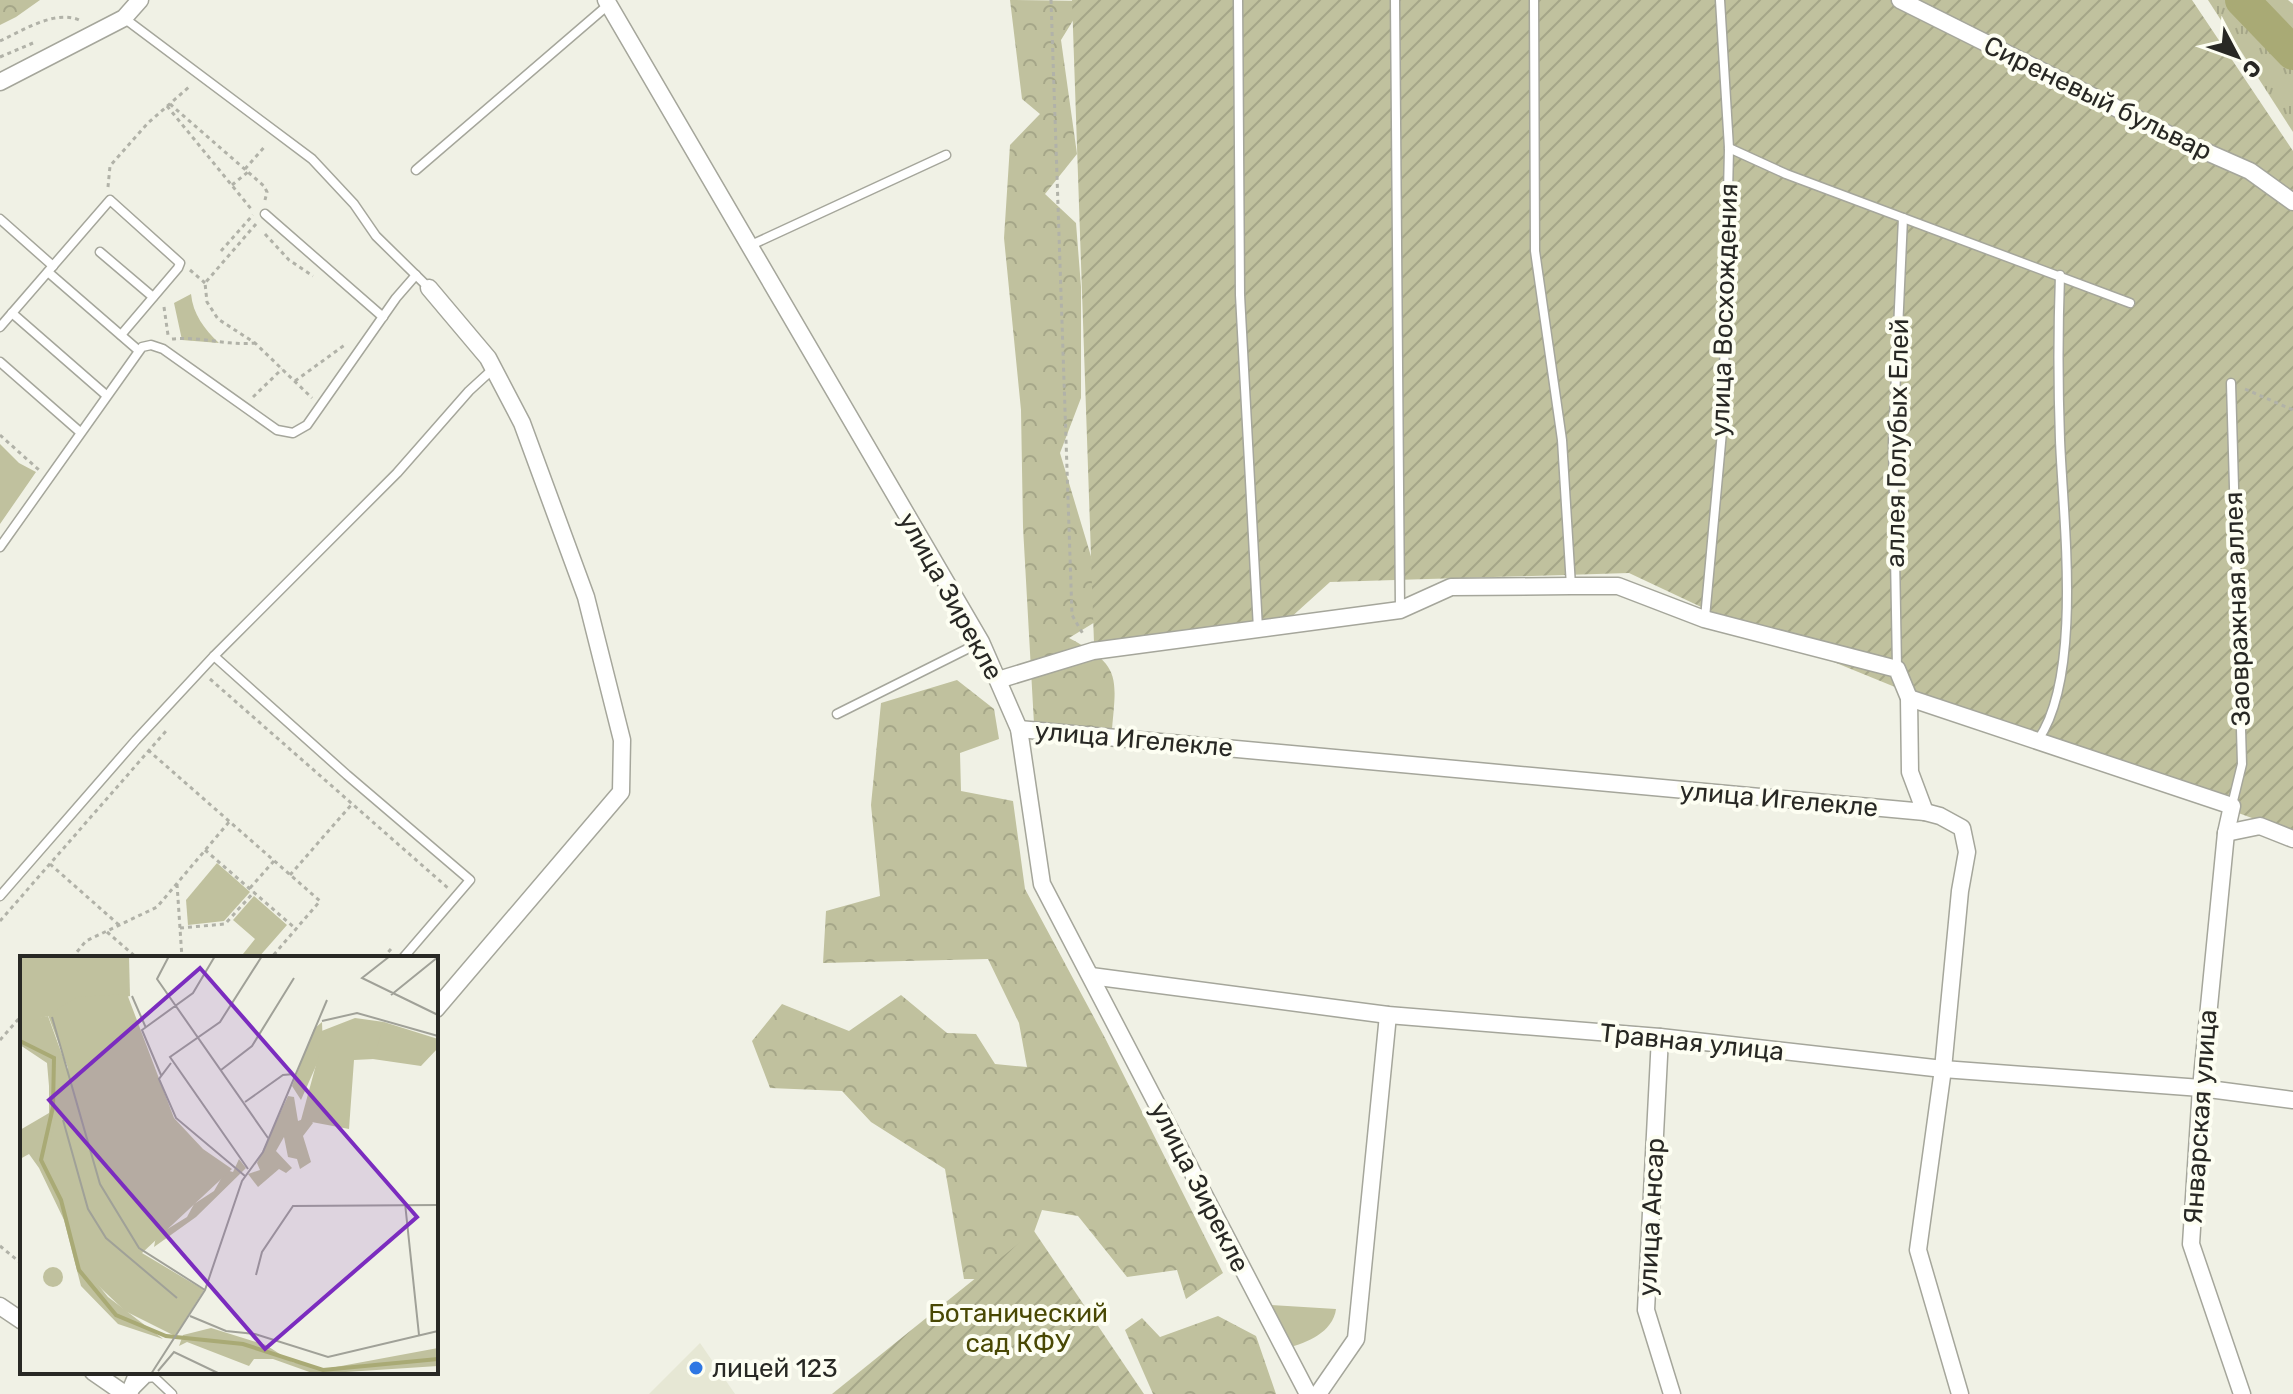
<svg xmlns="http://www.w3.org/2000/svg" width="2293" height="1394" viewBox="0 0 2293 1394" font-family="Rubik,sans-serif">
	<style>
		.built { fill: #e6e7d4 }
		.grass { fill: url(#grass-tufts) }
		.forest { fill: url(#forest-crowns) }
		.park { fill: #c0c19e }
		.garden { fill: url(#garden-furrows) }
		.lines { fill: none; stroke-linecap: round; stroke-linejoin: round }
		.river { stroke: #a9aa75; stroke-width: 34 }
		.lane-casing { stroke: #a5a69b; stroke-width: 11 }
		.street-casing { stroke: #a5a69b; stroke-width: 19 }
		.path { stroke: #b1b2a8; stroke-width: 3; stroke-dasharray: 4 4; stroke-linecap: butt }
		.lane { stroke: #fff; stroke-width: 8 }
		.street { stroke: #fff; stroke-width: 16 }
		.poi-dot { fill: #2e77e3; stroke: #fdfef2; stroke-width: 3 }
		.labels { text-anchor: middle; stroke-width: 8; stroke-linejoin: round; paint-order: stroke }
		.street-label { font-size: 26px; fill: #282824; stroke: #fdfef2 }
		.park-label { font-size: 26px; fill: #494804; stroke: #fdfef2 }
		.poi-label { font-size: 26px; fill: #282824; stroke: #fdfef2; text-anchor: start }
		.inset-river { fill: none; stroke: #a9aa75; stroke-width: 4 }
		.inset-road { fill: none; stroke: #a0a198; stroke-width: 2 }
		.view { fill: #7b2cbf; fill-opacity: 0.15; stroke: #7b2cbf; stroke-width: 4 }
		.inset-edge { fill: none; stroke: #282824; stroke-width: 4 }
	</style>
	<defs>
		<pattern id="grass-tufts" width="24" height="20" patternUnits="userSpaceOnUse" patternTransform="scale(2)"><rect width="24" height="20" fill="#c0c19e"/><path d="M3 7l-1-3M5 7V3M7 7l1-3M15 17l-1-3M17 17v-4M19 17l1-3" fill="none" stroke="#a5a688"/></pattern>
		<pattern id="forest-crowns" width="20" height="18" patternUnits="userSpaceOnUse" patternTransform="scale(2)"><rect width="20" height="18" fill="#c0c19e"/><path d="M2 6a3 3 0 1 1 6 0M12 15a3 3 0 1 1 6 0" fill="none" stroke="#a5a688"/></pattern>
		<pattern id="garden-furrows" width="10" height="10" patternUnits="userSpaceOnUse" patternTransform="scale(2)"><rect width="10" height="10" fill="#c0c19e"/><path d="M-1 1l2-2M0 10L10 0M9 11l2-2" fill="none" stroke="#a5a688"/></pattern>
	</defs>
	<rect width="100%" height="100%" fill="#f0f1e5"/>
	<polygon class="built" points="700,1343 735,1394 649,1394"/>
	<polygon class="grass" points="2208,0 2288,0 2293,4 2293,132"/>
	<g class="forest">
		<polygon points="0,0 40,0 16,17 0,25"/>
		<path d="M1010 0 1085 1 1061 40 1077 154 1045 194 1076 223 1081 287V398L1060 453 1093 563 1118 608 1069 638C1120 665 1117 675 1112 729L1034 724 1023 527 1021 410 1004 238 1010 145 1040 114 1022 99Z"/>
		<polygon points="957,680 994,709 999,739 960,753 961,791 1013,801 1025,889 1105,1038 1223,1273 1186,1299 1177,1270 1127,1277 1078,1216 1042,1210 1017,1279 964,1279 945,1169 871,1122 842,1091 770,1088 752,1041 782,1004 849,1031 901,995 947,1033 976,1034 995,1064 1027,1067 1019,1023 988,959 823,963 826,911 880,896 871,805 881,703"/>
		<polygon points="1218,1316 1256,1336 1276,1394 1153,1394 1125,1330 1142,1318 1160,1337"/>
	</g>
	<g class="park">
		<path d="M191 294C193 314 204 329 219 343L182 340 174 303Z"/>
		<polygon points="0,444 19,463 36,472 0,524"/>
		<polygon points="217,863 250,892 224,921 188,925 186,900"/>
		<polygon points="254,896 287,925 258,958 243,958 243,954 255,939 233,920"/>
		<path d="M1271 1305 1336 1309C1333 1332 1307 1343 1287 1348Z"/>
	</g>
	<g class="garden">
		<polygon points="1072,0 2192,0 2293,151 2293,833 1895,687 1714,613 1629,573 1330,582 1288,620 1094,643"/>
		<polygon points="1034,1231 1144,1394 832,1394"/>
	</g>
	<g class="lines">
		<polyline class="river" points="2242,0 2293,53"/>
		<g class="lane-casing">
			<g id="lane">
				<polyline points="1238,0 1240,295 1258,629"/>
				<polyline points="1395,0 1400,609"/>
				<polyline points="1534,0 1535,251 1562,440 1571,586"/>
				<polyline points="124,18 312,159 354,204 376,236 429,288"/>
				<polyline points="1729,148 1786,174 2130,303"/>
				<polyline points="416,170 608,5"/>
				<polyline points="265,214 383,317"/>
				<polyline points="0,219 53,266"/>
				<polyline points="749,246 946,155"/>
				<polyline points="100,252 153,297"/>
				<polyline points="48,272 138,350"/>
				<polyline points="12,313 106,395"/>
				<polyline points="0,327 110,200 180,263 178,268 121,335"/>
				<polyline points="0,362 80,432"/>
				<polyline points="2231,383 2242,764 2232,805"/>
				<polyline points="0,547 142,347 151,345 163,349 277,430 293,433 307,425 396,298 416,275"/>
				<polyline points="1705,618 1723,421 1729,148 1720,0"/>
				<polyline points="214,656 347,775 470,880 403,958"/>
				<polyline points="1897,668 1893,442 1903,218"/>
				<polyline points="837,714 981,642"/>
				<path d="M2038 740C2083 675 2063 518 2060 440 2058 385 2058 330 2060 275"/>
				<polyline points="0,896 136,740 214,656 397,473 469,391 493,369"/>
				<polyline points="136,1389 147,1378 154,1377 172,1394"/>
			</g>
		</g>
		<g class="street-casing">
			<g id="street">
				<polyline points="606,0 981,642 1019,729 1042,884 1308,1394"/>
				<polyline points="1900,0 2184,142 2250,171 2293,202"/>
				<polyline points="0,82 124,18 140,0"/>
				<polyline points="429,288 488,358 522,423 586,597 622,740 621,792 436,1009"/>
				<polyline points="998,680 1093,651 1400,610 1451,587 1571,586 1618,586 1704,619 1897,669 1909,698 1910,772 1925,812"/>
				<polyline points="1909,698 2232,806 2226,833 2201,1088 2191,1244 2242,1394"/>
				<polyline points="1019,729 1925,812 1940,816 1962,828 1967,852 1960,891 1943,1069 1918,1250 1960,1394"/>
				<polyline points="2226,833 2260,826 2293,839"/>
				<polyline points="1091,976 1388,1015 1660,1037 1943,1069 2201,1088 2293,1100"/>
				<polyline points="1660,1037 1646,1310 1672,1394"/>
				<polyline points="0,1306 22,1321"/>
				<polyline points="93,1372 125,1394"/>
				<polyline points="129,1394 138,1372"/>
				<polyline points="1318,1394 1356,1339 1388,1015"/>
			</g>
		</g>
		<g class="path">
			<polyline points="1051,0 1072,615 1083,634"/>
			<path d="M0 41C22 31 57 8 81 21"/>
			<polyline points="0,57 33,43"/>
			<polyline points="170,104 264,186 267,192 265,200"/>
			<polyline points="167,106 252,210"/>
			<polyline points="245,169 266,145"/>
			<polyline points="232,185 248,172"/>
			<polyline points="108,187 110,166 148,123 189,87"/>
			<polyline points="256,224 205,283 207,302 218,319 255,343 312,398"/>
			<polyline points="265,234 289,260 313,276"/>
			<polyline points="221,251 253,215"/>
			<polyline points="190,270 205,283"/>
			<polyline points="164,307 168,335"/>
			<path d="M172 339C201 336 227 346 255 343"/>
			<polyline points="295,381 346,344"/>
			<polyline points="2245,389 2293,410"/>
			<polyline points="253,397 282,369"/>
			<polyline points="0,435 39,470"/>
			<polyline points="210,679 448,888"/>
			<polyline points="148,750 320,901 271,958"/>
			<polyline points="205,850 296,929"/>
			<polyline points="50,864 119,925"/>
			<polyline points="290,875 352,804"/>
			<polyline points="177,884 182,958"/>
			<polyline points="250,888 274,861"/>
			<polyline points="0,921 166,731"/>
			<polyline points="180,928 225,924 254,892"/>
			<polyline points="107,932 137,958"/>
			<polyline points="72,958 86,941 157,907 229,822"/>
			<polyline points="383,958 391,949"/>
			<polyline points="0,1040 22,1015"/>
			<polyline points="0,1246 22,1264"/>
		</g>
		<use href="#lane" class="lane"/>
		<use href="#street" class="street"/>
	</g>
	<circle class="poi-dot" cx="696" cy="1368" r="8"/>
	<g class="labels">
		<g class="street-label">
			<text transform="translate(2098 98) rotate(26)" y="9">Сиреневый бульвар</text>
			<text transform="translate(1724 310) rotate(-88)" y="9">улица Восхождения</text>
			<text transform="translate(1897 443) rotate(-89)" y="9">аллея Голубых Елей</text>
			<text transform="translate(951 596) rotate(61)" y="9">улица Зирекле</text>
			<text transform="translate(2237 609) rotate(-92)" y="9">Заовражная аллея</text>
			<text transform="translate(1134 739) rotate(5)" y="9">улица Игелекле</text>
			<text transform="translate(1779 799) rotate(5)" y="9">улица Игелекле</text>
			<text transform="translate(1692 1042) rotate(6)" y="9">Травная улица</text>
			<text transform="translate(2200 1117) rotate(-86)" y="9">Январская улица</text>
			<text transform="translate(1200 1187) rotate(63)" y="9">улица Зирекле</text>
			<text transform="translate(1651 1217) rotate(-87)" y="9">улица Ансар</text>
		</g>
		<g class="park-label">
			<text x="1018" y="1322">Ботанический<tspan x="1018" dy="30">сад КФУ</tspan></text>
		</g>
		<g class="poi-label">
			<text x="712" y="1377">лицей 123</text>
		</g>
	</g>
	<g transform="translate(20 956)">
		<rect width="418" height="418" fill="#f0f1e5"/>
		<path d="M28 60 48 115 30 197 67 315 88 341 143 383 98 368 61 330 44 264 19 212 9 198 0 203V174L29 157V130L27 107 0 89V65Z" fill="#c0c19e"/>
		<path d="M302 66 303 94 281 144 272 130 294 73ZM364 66 418 83V92L401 110 339 101ZM268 140 274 141 278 165 288 161 293 167 283 180 291 206 280 213 277 203 268 201 264 181 256 195 272 212 266 217 259 213 238 231 228 218 240 214 237 207ZM219 203 226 212 176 261 134 291 136 280 167 261 174 248 194 235 206 214 213 216ZM191 372 246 389 272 406 305 413 418 392V410L295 418 253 403H234L229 410 167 386 159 390 163 379Z" fill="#c0c19e"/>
		<path d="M0 0H109L110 40 0 67Z" fill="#c0c19e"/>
		<path d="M23 321a10 10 0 1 1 20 0a10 10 0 1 1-20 0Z" fill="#c0c19e"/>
		<path d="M107 38 154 162 183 193 212 213 122 297 184 334 155 380 105 355 67 319 44 245 25 205 48 112 28 59 57 41ZM335 62 364 66 354 103 334 104 329 173 281 164 300 94 299 76Z" fill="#c0c19e"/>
		<path class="inset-river" d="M0 85 34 102 33 151 21 204 41 244 59 314 96 359 146 380 223 388 303 414 418 403"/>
		<path class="inset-road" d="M149 0 137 23 248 182M370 0 342 22 418 59M371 39 418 1M112 40 126 72M32 61 80 228 119 292 185 334M302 65 337 57 418 80M151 107 139 123 156 162 225 220M201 114 232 90 274 22M141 119 122 74 173 37 195 0M225 146 263 119 274 118M43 164 68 253 86 282 157 342M228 213 150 101 200 66 242 0M385 247 399 379M236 319 242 296 273 250 418 249M170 360 206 375 235 378 308 401 418 375M138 415 154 396 200 418M131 418 185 334 222 225 243 196 307 44"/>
		<path class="view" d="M180 12 397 261 245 393 29 144Z"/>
		<rect width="418" height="418" class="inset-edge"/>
	</g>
	<g transform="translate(2237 56) rotate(131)" stroke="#fdfef2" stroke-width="6" paint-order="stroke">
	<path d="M0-6L14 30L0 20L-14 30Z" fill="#282824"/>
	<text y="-12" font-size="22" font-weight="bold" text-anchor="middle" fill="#282824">С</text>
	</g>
</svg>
